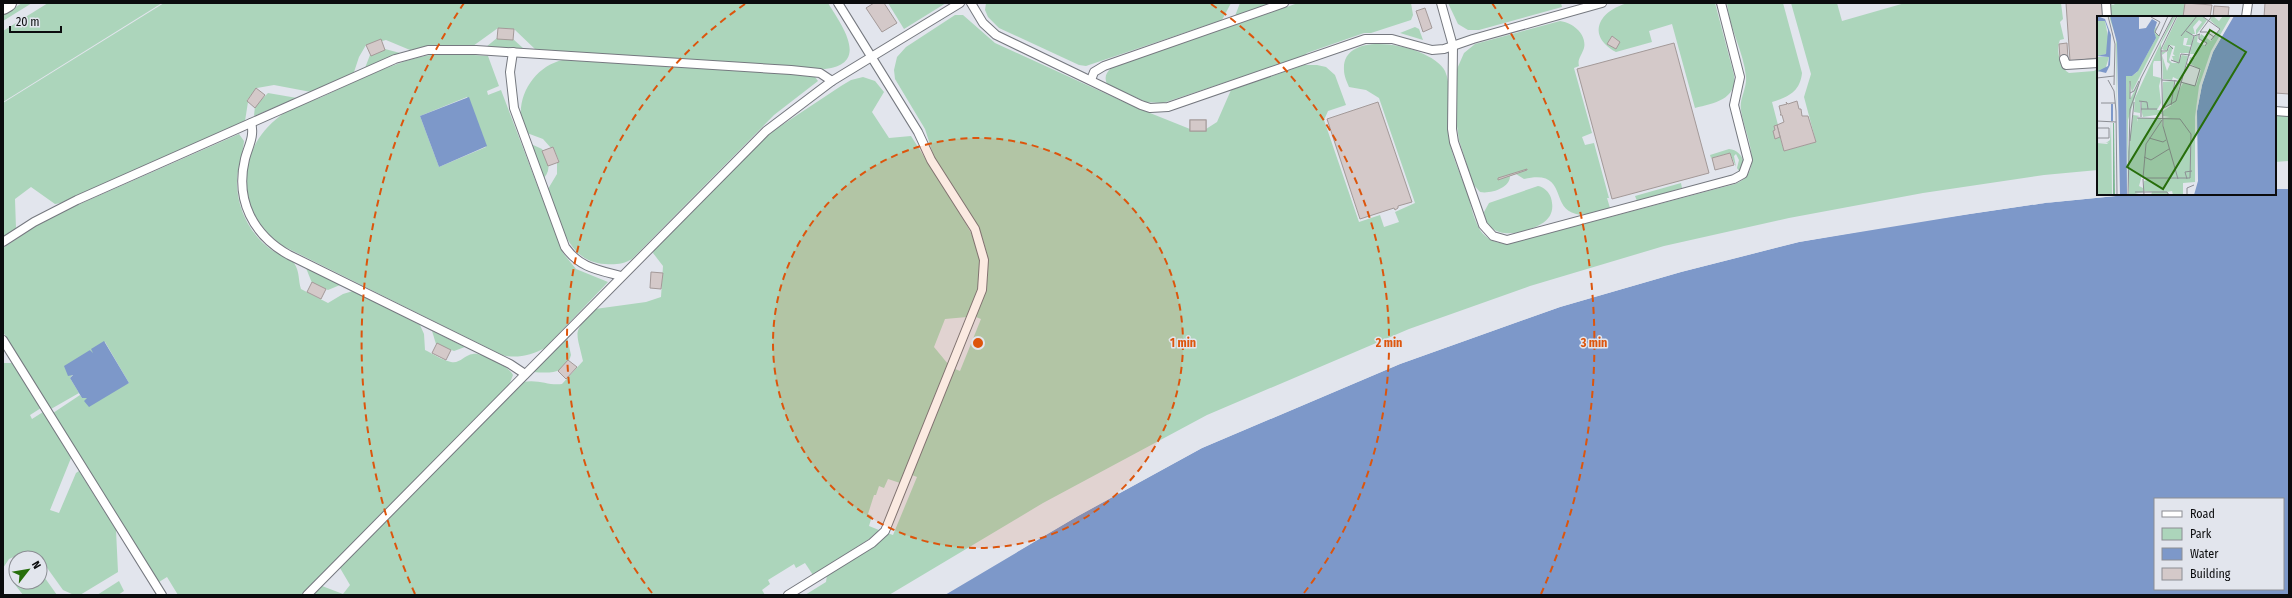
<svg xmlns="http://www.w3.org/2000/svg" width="2292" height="598" viewBox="0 0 2292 598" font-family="'Fira Sans Condensed',sans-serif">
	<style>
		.green { fill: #acd5bb; fill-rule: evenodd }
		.water { fill: #7d98c9; fill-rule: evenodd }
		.pier { fill: #e2e5ed }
		.building { fill: #d4c9c9; stroke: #a39998 }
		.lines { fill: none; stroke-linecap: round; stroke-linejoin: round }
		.lane-casing { stroke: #75787f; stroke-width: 10 }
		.street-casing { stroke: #75787f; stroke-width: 18 }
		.lane { stroke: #fff; stroke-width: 8 }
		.street { stroke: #fff; stroke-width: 16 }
		.ring { fill: none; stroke: #dd550c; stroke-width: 2; stroke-dasharray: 7 5 }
		.inset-river { fill: none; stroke: #7d98c9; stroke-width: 2 }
		.inset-road { fill: none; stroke: #8c8e94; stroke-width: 1 }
		.view { fill: #276e0b; fill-opacity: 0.15; stroke: #276e0b; stroke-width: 2 }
		.inset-edge { fill: none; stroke: #0b0c0e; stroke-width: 2 }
		.centre { fill: #dd550c; stroke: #e2e5ed; stroke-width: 2 }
		.ring-label { font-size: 12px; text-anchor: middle; font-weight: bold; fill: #dd550c; stroke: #e2e5ed; stroke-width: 3; stroke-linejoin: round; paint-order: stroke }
	</style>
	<rect width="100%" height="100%" fill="#e2e5ed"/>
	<g class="green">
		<polygon points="22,3 32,3 3,21 3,15"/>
		<polygon points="48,3 162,3 3,102 3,31"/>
		<path d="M164 3H828C841 24 871 64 825 69L536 50 514 29 498 28 473 46H438L410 50 386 40 366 45 359 57 354 72 351 75 311 92 274 85 257 88 247 100 248 102 245 121 61 203 55 204 31 187 15 199 16 229 3 238V103Z"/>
		<polygon points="888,3 946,3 904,29"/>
		<polygon points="986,3 1231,3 1222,20 1086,66 1079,65 999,28 988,17 985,10"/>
		<polygon points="1240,3 1271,3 1235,16"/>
		<path d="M1298 3H1411L1413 15 1411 20 1371 33H1364L1307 53 1304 56 1163 103 1146 102 1107 84C1104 77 1106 73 1111 68Z"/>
		<polygon points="1448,3 1561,3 1562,7 1479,30 1468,30 1458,24"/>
		<path d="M1628 3H1715L1734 75C1737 100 1714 103 1695 108L1672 24 1649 31 1652 42 1616 52C1585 35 1600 10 1628 3Z"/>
		<path d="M1727 3H1783L1802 73C1800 92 1788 97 1772 102L1778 125 1774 126 1775 130 1773 131 1775 138 1780 137 1784 151 1816 142 1804 97 1811 74 1791 3H1837L1842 21 1905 3H2061L2063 19 2060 22 2064 39 2060 40C2056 49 2059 67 2069 73L2094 71 2098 68V170L2044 175 1923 193 1789 218 1664 246 1530 286 1409 329 1207 415 1043 503 889 595H805L826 582 827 575 872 548 887 533 893 535 917 477 912 475 955 369 960 371 981 319 976 317C989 283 993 265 980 231L934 157 925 129 895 79 894 70 897 57 906 47 955 15H963L995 43 1135 107 1190 129V131H1206V129L1217 122 1231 90 1304 65H1317L1326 67 1335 75 1346 105 1328 111 1324 120 1359 222 1380 215 1384 227 1399 222 1395 212 1415 203 1379 98 1366 90 1349 87C1347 82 1344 76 1344 70 1341 26 1433 46 1445 71 1453 89 1446 113 1448 132 1450 153 1461 175 1468 195 1471 206 1474 220 1480 230 1486 239 1497 244 1508 244L1735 184C1767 172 1744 134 1741 110 1739 99 1747 89 1746 77 1744 52 1729 28 1727 3Z"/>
		<polygon points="2109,3 2113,5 2117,3 2185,3 2183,17 2110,17"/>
		<path d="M1560 21C1574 23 1587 35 1584 48 1582 55 1577 59 1579 66L1574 68 1592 133 1582 137 1585 145 1594 143 1609 198H1607L1610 208C1600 210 1586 217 1576 214 1549 208 1569 169 1524 179L1516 174 1510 176C1510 188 1491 194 1480 192L1473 184 1459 140 1457 126V69L1464 53 1475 44Z"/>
		<polygon points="1415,27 1419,29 1423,40 1400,33"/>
		<polygon points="497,38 513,39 524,49 486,47"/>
		<polygon points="385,49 400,53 365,68 370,55"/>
		<path d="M445 53 488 56 499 86 487 91 488 95 501 90 563 253 576 269 608 282 545 348C532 355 516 359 502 355L283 246C235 213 234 151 280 116 291 107 309 102 322 97 362 79 401 57 445 53ZM467 97 486 147 439 167 420 116Z"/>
		<path d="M563 60 791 74 815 77 818 81 774 115 632 259C624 264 614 265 605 264 566 262 560 219 548 189L557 174V162L559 161 553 147 551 148 543 139 527 133C525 128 521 121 521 116 519 91 538 65 563 60Z"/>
		<path d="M863 77 875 81 884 92 872 112 889 138 911 136C925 158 938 179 952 201 981 247 991 263 967 317L945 319 934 347 948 364 900 483 888 479 884 488 879 486 876 495H874L868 514 872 516 869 526 879 530 874 536 813 575 805 563 796 568 794 564 768 580 770 584 762 590 765 595H313L322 586 343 594 350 585 340 568 523 382C539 379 549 386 562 384L583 361C576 330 572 333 595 309L646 302 661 297 663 266 653 253 654 250 767 135 841 86 851 80Z"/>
		<polygon points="268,93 297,98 254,116 255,106"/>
		<polygon points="2275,115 2289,116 2289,161 2275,162"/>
		<path d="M239 134 244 141C243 156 236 170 237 186 238 211 252 237 273 251 280 255 290 257 294 263 300 272 298 280 301 289L328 303 343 294 353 291 420 325 424 334 425 350C433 354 442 360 451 362 460 364 464 355 473 354 481 352 510 367 513 375L509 385 301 595H178L167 577 159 582 53 413 80 395 82 398H87L129 383 105 342 92 354 90 350 70 378 79 393 51 409 3 332V248L48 218Z"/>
		<path d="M531 144 542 149C548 159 552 169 544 178Z"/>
		<path d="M1729 149C1737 150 1741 154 1744 162L1739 171 1737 168 1739 160 1736 154 1734 156 1736 167 1730 153 1711 158 1710 155Z"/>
		<polygon points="1681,183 1682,188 1637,201 1635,196"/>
		<path d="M1538 186C1544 187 1549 192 1551 198 1557 219 1541 226 1524 231 1506 236 1487 234 1484 212L1489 203Z"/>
		<polygon points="306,268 340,285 328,290 312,283"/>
		<polygon points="432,331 465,347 454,351 436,344"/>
		<path d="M567 337 571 355C565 375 549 373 533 372Z"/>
		<polygon points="3,363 13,363 41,408 30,415 32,419 43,412 71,458 50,510 59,513 76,473 79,471 116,530 118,572 80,595 74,595 63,590 40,558 27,554 18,555 9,559 3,568"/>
		<path d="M16 564V582H40V571L57 595H23C16 585 4 575 16 564Z"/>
		<polygon points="119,581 124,591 118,595 97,595"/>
	</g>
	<g class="water">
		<polygon points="469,97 487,146 439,167 420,116"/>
		<path d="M2275 189H2289V595H945L1078 516 1202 448 1400 364 1560 307 1681 272 1799 242 1908 223 2045 203 2136 194H2275ZM2155 499H2283V589H2155Z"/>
		<polygon points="104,341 129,383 89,407 84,401 87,398 82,398 70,378 73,375 68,376 64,366 90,350 93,353 91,349"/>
	</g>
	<polygon class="pier" points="2116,194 2136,194 2045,203 1970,214 1799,242 1681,272 1560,307 1400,364 1202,448 1078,516 943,595 1077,514 1201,446 1399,362 1559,305 1681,271 1799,240 1970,212"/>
	<g class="building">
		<polygon points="874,3 884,3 897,23 882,32 866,8"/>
		<polygon points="2066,3 2102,3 2103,17 2098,17 2098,58 2070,61"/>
		<polygon points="2185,3 2212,5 2210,17 2183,17"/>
		<polygon points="2265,3 2289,3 2289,94 2275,93 2275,17 2264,17"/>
		<polygon points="2214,6 2229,7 2228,17 2213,17"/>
		<polygon points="1425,8 1432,28 1423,32 1416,11"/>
		<polygon points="498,28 514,29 513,40 497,39"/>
		<polygon points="1612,36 1620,42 1616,49 1607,44"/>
		<polygon points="381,39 385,50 371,56 366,45"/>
		<polygon points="1674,43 1709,173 1612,199 1577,69"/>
		<polygon points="2067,43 2068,59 2060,59 2059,44"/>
		<polygon points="256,88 265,95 255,108 247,101"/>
		<polygon points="1797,101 1799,109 1801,109 1802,116 1808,116 1816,142 1784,151 1777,125 1784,122 1782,115 1780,115 1781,114 1779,106 1787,104 1786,102 1788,104"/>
		<polygon points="1378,102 1412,202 1398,206 1398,208 1395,210 1394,208 1360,219 1327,119"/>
		<rect x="1190" y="120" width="16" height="11"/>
		<rect x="1190" y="120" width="16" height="11"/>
		<polygon points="1777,125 1780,137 1775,139 1773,131 1775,130 1774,126"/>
		<polygon points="553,147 559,162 548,166 542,151"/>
		<polygon points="1730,153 1734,165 1715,170 1712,158"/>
		<polygon points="1527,169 1527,170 1498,180 1498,178"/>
		<polygon points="651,272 663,273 661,289 650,288"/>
		<polygon points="312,282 326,289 321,299 307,292"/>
		<polygon points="437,343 451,350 446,360 432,353"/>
		<polygon points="568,360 577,367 566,379 558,371"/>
	</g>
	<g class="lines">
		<g class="lane-casing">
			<g id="lane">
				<polyline points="971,3 983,23 996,35 1141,105 1150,108 1168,107 1365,39 1392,39 1432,50 1444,49 1473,39 1602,3"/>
				<polyline points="1441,3 1453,46 1452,129 1454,142 1483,225 1493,236 1507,240 1734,179 1743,174 1748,160 1734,105 1740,77 1721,3"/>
				<polyline points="2106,3 2107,17"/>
				<polyline points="2246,17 2248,3"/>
				<path d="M513 52 510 72 514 108 565 247C580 268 598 270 621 276"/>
				<polyline points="2064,59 2066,65 2098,63"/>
				<polyline points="1091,80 1094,72 1104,66 1284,3"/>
				<polyline points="2275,111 2289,112"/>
				<path d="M251 123C255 136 248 147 245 159 235 200 253 235 289 255L510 364 525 374"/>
				<polyline points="3,242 34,222 77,200 395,59 428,50 476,50 791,70 820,73 832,81"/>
				<polyline points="3,340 162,595"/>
				<polyline points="307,595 766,131 832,81 960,3"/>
				<polyline points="788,595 872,543 885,531 982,290 984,260 975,229 931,160 918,132 838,3"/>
			</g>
		</g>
		<g class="street-casing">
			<polyline id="street" points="3,6 8,3"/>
		</g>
		<use href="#lane" class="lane"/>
		<use href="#street" class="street"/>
	</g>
	<circle cx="978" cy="343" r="205" fill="#dd550c" fill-opacity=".12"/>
	<g class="ring">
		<circle cx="978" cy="343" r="205"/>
		<path d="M652 593A411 411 0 0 1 745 4M1211 4A411 411 0 0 1 1304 593"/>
		<path d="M415 594A616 616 0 0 1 464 3M1492 3A616 616 0 0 1 1541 594"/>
	</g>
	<g transform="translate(2097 16)">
		<rect width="179" height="179" fill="#e2e5ed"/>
		<path d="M12 0H13L17 11 20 27V106L19 21ZM76 0H79L64 28V45H57L56 48V60L64 62 62 70 64 87 60 94H65V98L46 101 44 93 45 86 48 87 43 86V97L37 96 38 82ZM81 0H105L110 4 99 19V14L105 6 102 4 96 11 98 18H94L96 20 95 28 97 21 101 19 100 26 109 30 110 27 102 23 104 18 114 25 123 13 113 4 116 0 122 5 126 0H134L114 35 102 70 98 101V166L86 167V179H76L75 175 70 176 72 179H54L55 176 47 175V165L53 163H47L45 159 42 170 46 172V176L38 177 46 179H32L31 136 36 99 43 100 40 101V106L41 102H64L67 114 66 102 73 101 66 100V95L76 88 66 92V66L77 65 76 76 79 66 82 65 84 68 82 69 81 76 86 67 99 70 104 54 92 47 93 41 98 42 99 38H93L95 29H89L91 22H87L86 29 94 31 93 37H83L82 46H77L75 40H78L76 38 78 30 72 29 69 35 65 33ZM0 5H8L12 26 9 38 1 40ZM70 6 35 76 32 65 33 83 43 65 31 104 30 179 29 59 35 60 40 56 59 22 57 17V14L60 10 58 17 63 20ZM73 30 76 31 72 44 75 47H81L85 39 91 40 84 65 76 61 75 64 66 63 65 36H69L65 39 70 55 73 48 70 46V36ZM0 41H12L8 54 0 56ZM14 106 15 179H0V127L10 128 12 126 10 127 0 126 9 127 13 124Z" fill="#acd5bb"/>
		<path d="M16 107H17L18 179H16Z" fill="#7db794"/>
		<path d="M0 0 8 3 14 19 13 49 9 57 1 55 11 50 12 41 0 40 9 38 11 14 8 5H0ZM13 0H42V13L49 12 55 3 60 6 57 15 59 22 41 55 35 60H29L30 179H23L20 27ZM137 0H179V179H97L101 165 100 95 105 69 116 36Z" fill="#7d98c9"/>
		<path d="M136 0 116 36 105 69 100 95V157L99 100 103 71 114 38Z" fill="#e2e5ed"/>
		<path class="inset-river" d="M15 88V105"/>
		<path class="inset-road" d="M11 0 18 28 17 69M80 0 64 33 66 110 81 163M105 0 123 13 114 24M115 0 103 16H110L117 21M54 1 63 6 58 16 62 20 71 0M89 15 97 20 103 18M102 18V23L110 27 108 30M84 20 100 0M64 35H70L72 29 76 33M74 44 82 47 84 38 93 39M0 62 17 60M11 64 17 75 19 95 20 179M65 64 80 65 98 70 103 53 90 48M33 65V83M33 77 37 75 42 65M42 85 50 86 51 93M4 87H18M74 89 78 64M44 93H60M65 93 79 85 97 20M44 101V86M40 102 83 103 94 118 93 162H46L49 128 65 104M0 105 19 106M0 112H12V116M0 122H12V116M52 122 66 126 69 124M33 125 37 86M47 141 54 144 72 133M46 163 47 179M90 163 88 156 95 155M38 176H70L72 179M31 179 33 93 44 62 76 0M90 179V172L97 169"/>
		<path class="view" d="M113 14 149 36 66 173 30 151Z"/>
		<rect width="179" height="179" class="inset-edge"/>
	</g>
	<circle cx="978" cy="343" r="6" class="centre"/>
	<g class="ring-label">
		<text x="1183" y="347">1 min</text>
		<text x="1389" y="347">2 min</text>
		<text x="1594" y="347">3 min</text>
	</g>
	<rect width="2292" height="598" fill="none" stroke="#0b0c0e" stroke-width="8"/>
	<rect x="2154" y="498" width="130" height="92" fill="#e2e5ed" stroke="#8c8e94"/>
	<rect x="2162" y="511" width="20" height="6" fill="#ffffff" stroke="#8c8e94"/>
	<text x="2190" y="518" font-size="12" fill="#0b0c0e">Road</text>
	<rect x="2162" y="528" width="20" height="12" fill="#acd5bb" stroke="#8c8e94"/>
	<text x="2190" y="538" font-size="12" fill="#0b0c0e">Park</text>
	<rect x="2162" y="548" width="20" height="12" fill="#7d98c9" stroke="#8c8e94"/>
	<text x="2190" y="558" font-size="12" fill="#0b0c0e">Water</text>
	<rect x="2162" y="568" width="20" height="12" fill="#d4c9c9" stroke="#8c8e94"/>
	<text x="2190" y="578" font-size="12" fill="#0b0c0e">Building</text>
	<g transform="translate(28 570) rotate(59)"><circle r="19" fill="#e2e5ed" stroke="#8c8e94"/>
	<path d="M0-3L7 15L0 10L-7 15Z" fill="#276e0b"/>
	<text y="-6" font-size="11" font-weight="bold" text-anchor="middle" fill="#0b0c0e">N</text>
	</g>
	<path d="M10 26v6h51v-6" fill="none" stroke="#0b0c0e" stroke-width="2"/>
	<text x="16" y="26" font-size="12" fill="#0b0c0e" stroke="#e2e5ed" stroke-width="3" paint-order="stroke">20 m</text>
</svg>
